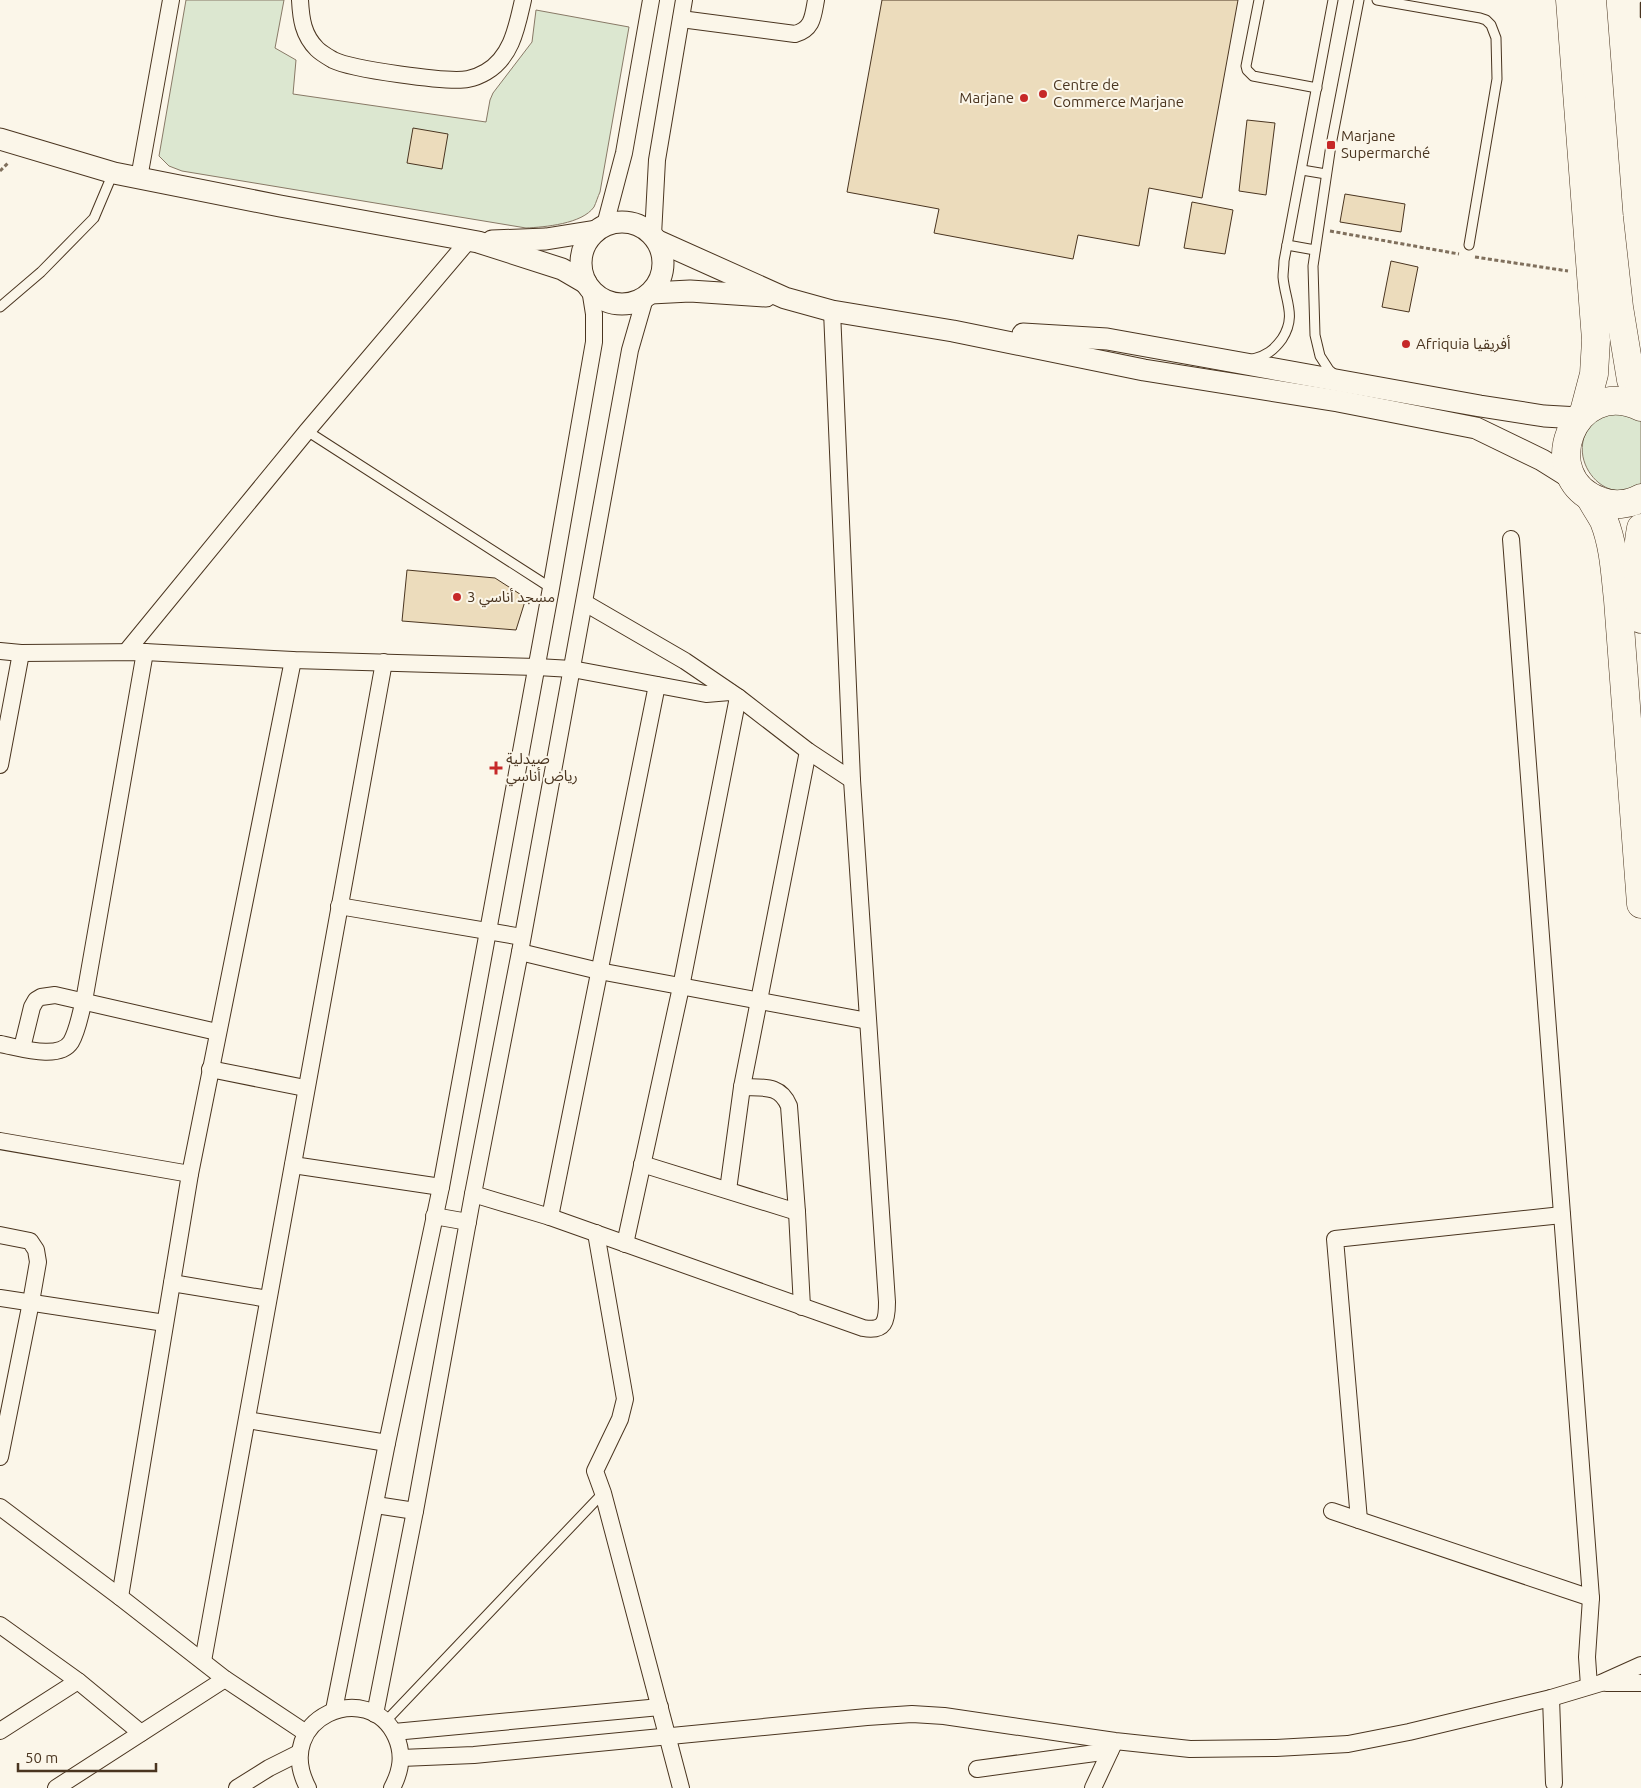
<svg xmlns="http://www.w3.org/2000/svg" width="1641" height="1788" viewBox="0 0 1641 1788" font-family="Ubuntu,'Noto Sans Arabic',sans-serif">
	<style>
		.green { fill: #dce7d0; stroke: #887966 }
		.building { fill: #ecdcbc; stroke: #4a3520 }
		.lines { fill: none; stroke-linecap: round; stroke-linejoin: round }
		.service-casing { stroke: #4a3520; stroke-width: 11 }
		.minor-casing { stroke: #4a3520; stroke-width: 18 }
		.tertiary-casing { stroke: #4a3520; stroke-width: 23 }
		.trunk-casing { stroke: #4a3520; stroke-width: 29 }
		.path { stroke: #7f6f5c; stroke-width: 3; stroke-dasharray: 4 2.5; stroke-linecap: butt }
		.service { stroke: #fbf6e9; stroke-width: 9 }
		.minor { stroke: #fbf6e9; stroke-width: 16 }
		.tertiary { stroke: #fbf6e9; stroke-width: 21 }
		.trunk { stroke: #fbf6e9; stroke-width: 28 }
		.wall { stroke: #4a3520; stroke-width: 2.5 }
		.poi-dot { fill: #c62828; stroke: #fbf6e9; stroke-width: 2 }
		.labels { text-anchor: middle; stroke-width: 4; stroke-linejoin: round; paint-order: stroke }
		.poi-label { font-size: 15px; fill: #4a3520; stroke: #fbf6e9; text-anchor: start }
	</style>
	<rect width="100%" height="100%" fill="#fbf6e9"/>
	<g class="green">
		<path d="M186 0H284L275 48 296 60 293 94 486 122 490 100 493 93 532 42 536 10 629 27 600 192C598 196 596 203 594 207 582 224 545 227 526 228L182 171 169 166 159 156Z"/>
		<path d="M1614 412 1641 417V485C1600 511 1558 447 1599 418 1603 415 1609 414 1614 412Z"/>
	</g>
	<g class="building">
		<polygon points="882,0 1238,0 1202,198 1149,188 1139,246 1078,235 1073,259 934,233 939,209 847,192"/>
		<polygon points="1247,120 1275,123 1266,195 1239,191"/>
		<polygon points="413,128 448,134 442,169 407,163"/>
		<polygon points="1345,194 1405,204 1401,232 1340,222"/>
		<polygon points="1192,202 1233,210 1225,254 1184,248"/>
		<polygon points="1391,261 1418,267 1409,312 1382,307"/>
		<polygon points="407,570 495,578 526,598 516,630 402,621"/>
	</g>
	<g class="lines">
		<g class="service-casing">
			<g id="service">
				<polyline points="1259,0 1246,66 1247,70 1253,76 1317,88"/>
				<polyline points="1377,0 1480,18 1486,20 1491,25 1496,38 1497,79 1469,245"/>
				<polyline points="1302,170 1326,174"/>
				<polyline points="1287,245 1315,250"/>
				<polyline points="0,307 41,272 94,218 113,173"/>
				<path d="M1253 359C1266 356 1274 350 1282 339 1297 316 1285 301 1283 277 1283 272 1284 267 1284 261L1333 0"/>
				<polyline points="1335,375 1329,370 1320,356 1315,335 1313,266 1331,145 1359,0"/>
				<polyline points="307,431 551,588"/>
				<polyline points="385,1722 603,1493"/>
			</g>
		</g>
		<g class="minor-casing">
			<g id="minor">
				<path d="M300 0C301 19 303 35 317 49 321 53 328 57 333 60 351 69 448 83 468 79 473 78 481 75 486 72 512 57 517 26 523 0"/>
				<path d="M681 19 795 34C813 29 813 16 816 0"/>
				<polyline points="139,178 171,0"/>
				<polyline points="605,225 624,153 651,0"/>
				<polyline points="653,235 657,160 684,0"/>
				<polyline points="1511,539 1591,1598 1587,1657 1589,1686"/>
				<polyline points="585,603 685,661 738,697 808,751 852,780"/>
				<polyline points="0,651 21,653 145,652 293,660 537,667 572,669 706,694 730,692"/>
				<polyline points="126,652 307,431 469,240"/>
				<polyline points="0,765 21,653"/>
				<polyline points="339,906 522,937"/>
				<polyline points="520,952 599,971 868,1021"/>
				<path d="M0 1044C18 1047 59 1061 71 1042 78 1030 80 1014 84 1001L145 652"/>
				<polyline points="22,1048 32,1007 36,1000 41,997 55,995 217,1032"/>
				<polyline points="210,1069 305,1088"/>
				<path d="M742 1087C763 1088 780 1084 789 1106L797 1212 802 1307"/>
				<polyline points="0,1141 190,1174"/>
				<polyline points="642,1164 797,1212"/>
				<polyline points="293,1165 441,1187"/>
				<polyline points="728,1190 742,1087 808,751"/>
				<path d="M473 1194 550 1217 863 1328C885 1332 887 1321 887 1302L852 780 832 311"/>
				<polyline points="434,1216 468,1222"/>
				<polyline points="550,1217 657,685"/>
				<polyline points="596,1233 625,1399 620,1419 595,1471 603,1493 681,1788"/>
				<polyline points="0,1235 30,1241 36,1250 38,1262 31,1302 0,1457"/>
				<polyline points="625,1244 681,987 738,697"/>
				<polyline points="172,1283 268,1299"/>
				<polyline points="0,1298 165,1323"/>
				<polyline points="247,1420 387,1443"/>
				<polyline points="376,1505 415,1511"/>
				<polyline points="0,1507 120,1597 225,1679 306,1733"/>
				<polyline points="1332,1511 1591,1598"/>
				<polyline points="1359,1520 1335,1239 1562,1215"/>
				<polyline points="120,1597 190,1174 293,660"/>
				<polyline points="0,1625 78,1681 141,1733"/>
				<polyline points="203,1661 384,662"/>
				<polyline points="1606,1683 1641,1683"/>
				<polyline points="1551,1698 1554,1783"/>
				<polyline points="334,1710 387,1443 441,1187 551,588 594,342 594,314 590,289"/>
				<polyline points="375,1714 415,1511 473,1194 520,952 630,350 645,298"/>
				<polyline points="0,1731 78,1681"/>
				<polyline points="394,1732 660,1707"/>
				<polyline points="401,1758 474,1755 867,1717 912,1714 944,1716 1115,1741 1190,1749 1276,1748 1348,1744 1409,1732 1551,1698 1601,1683 1641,1665"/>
				<polyline points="977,1769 1110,1751"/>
				<polyline points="56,1788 225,1679"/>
				<polyline points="237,1788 269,1768 299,1753"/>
				<path d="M308 1788C271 1718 369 1677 396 1737 404 1755 401 1771 392 1788"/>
				<polyline points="1093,1788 1114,1743"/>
			</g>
		</g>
		<g class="tertiary-casing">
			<g id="tertiary">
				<polyline points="0,139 114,173 280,206 478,242 562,269 586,283"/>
				<circle cx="622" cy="263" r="41"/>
				<polyline points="492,241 546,239 596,231"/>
				<polyline points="658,241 785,298 832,311 953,331 1144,370 1338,401 1476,428 1542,460 1574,480"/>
				<polyline points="651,293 690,291 766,296"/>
				<polyline points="1023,334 1107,339 1480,406 1544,416 1579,418"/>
			</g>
		</g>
		<g class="trunk-casing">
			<g id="trunk">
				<polyline points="1570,0 1596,340 1594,374 1584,412"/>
				<polyline points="1592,0 1609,217 1619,307 1631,380 1641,399"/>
				<path d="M1641 407C1572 375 1535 478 1600 501 1613 506 1629 505 1641 498"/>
				<path d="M1590 497C1594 505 1600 513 1604 521 1614 546 1615 574 1618 600L1641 904"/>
				<path d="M1641 528C1635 558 1639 588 1641 619"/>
			</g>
		</g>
		<g class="path">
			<polyline points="0,171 9,162"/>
			<polyline points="1330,231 1459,254"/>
			<polyline points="1475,257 1568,271"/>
		</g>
		<use href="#service" class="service"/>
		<use href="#minor" class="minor"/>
		<use href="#tertiary" class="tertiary"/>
		<use href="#trunk" class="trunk"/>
		<polyline class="wall" points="1641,3 1641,17"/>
	</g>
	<g class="poi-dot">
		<circle cx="1043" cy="94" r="5"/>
		<circle cx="1024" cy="98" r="5"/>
		<rect x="1326" y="140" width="10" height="10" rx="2.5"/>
		<circle cx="1406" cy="344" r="5"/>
		<circle cx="457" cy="597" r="5"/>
		<path d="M493.5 760.5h5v5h5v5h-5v5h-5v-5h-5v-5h5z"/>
	</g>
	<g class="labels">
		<g class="poi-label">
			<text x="1053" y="90">Centre de<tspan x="1053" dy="17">Commerce Marjane</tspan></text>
			<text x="1014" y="103" text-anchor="end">Marjane</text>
			<text x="1341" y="141">Marjane<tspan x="1341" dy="17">Supermarché</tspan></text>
			<text x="1416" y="349">Afriquia أفريقيا</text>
			<text x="467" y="602">مسجد أناسي 3</text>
			<text x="506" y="764">صيدلية<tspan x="506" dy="17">رياض أناسي</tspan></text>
		</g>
	</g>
	<path d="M18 1763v8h138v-8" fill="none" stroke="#4a3520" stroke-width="2.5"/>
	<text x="25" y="1763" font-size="15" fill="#4a3520" stroke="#fbf6e9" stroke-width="4" paint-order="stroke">50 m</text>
</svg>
